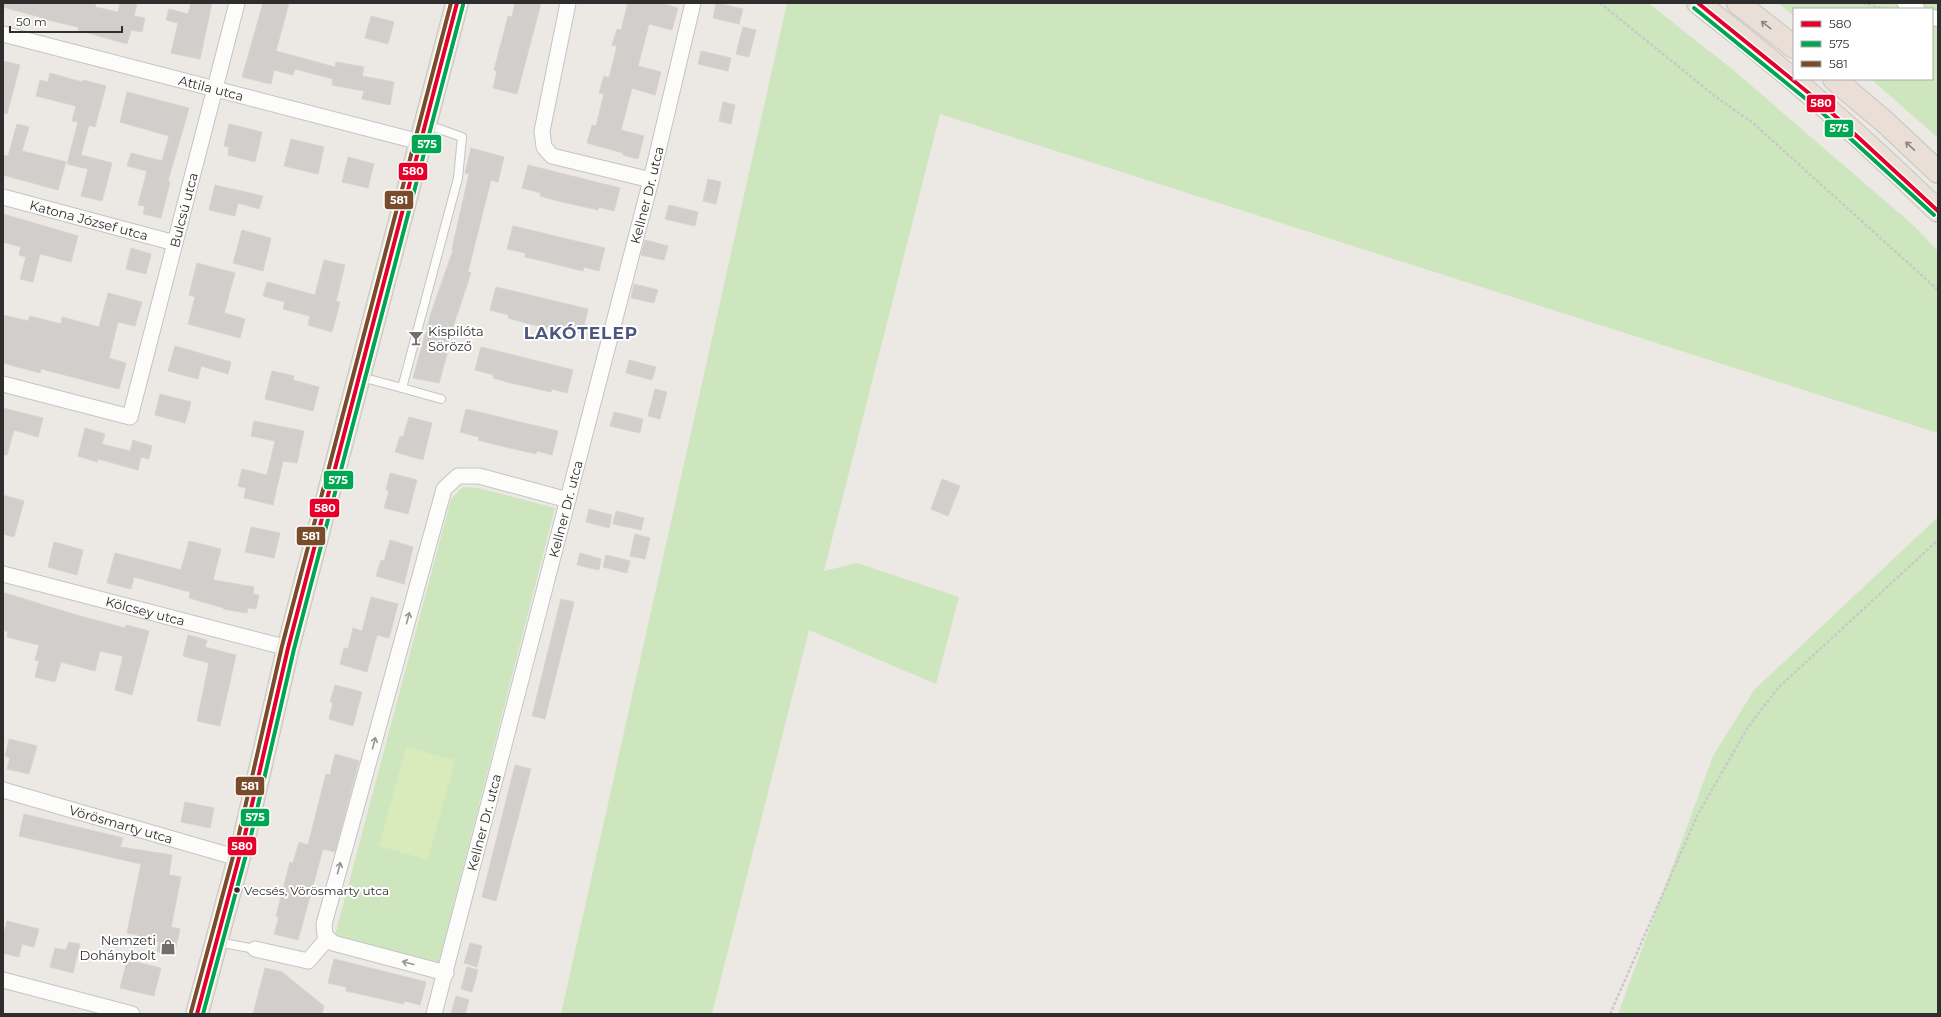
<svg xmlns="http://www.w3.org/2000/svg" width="1941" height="1017" viewBox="0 0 1941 1017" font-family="Montserrat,sans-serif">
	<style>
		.green { fill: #cee6be }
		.pitch { fill: #d9eabb }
		.building { fill: #d1cecb; stroke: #d7d4d0 }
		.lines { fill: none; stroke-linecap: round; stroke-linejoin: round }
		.lane-casing { stroke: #c5c4c5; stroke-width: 10 }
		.street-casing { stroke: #c5c4c5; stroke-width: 17 }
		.primary-casing { stroke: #c6c5c4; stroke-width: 24 }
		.highway-casing { stroke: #c6c5c4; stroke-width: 24 }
		.path { stroke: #c9c9c8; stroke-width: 2.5; stroke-dasharray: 3 2; stroke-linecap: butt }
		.lane { stroke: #fcfcfb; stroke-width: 8 }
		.street { stroke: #fcfcfb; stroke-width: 15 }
		.primary { stroke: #e8e4d6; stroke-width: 22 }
		.highway { stroke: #eadfd6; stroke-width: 22 }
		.bus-1-casing { stroke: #fff; stroke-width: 7 }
		.bus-2-casing { stroke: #fff; stroke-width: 7 }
		.bus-3-casing { stroke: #fff; stroke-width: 7 }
		.bus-1 { stroke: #e4002b; stroke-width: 4 }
		.bus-2 { stroke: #00a651; stroke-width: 4 }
		.bus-3 { stroke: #7a4b2a; stroke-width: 4 }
		.oneway { stroke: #8c8682 }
		.oneway2 { stroke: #959594 }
		.bus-dot { fill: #2e2e2e; stroke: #fff; stroke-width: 1.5 }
		.labels { text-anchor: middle; stroke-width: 4; stroke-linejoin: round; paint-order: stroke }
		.bus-label { font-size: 12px; fill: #2e2e2e; stroke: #fff; text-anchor: start }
		.street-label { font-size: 13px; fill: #2e2e2e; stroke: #fff }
		.poi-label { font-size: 13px; fill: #2e2e2e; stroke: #fff; text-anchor: start }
		.district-label { font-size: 17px; font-weight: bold; letter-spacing: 1px; fill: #4d5680; stroke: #fff }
		.line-badge { stroke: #fff; stroke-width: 1.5 }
		.badge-label { font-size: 11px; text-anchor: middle; font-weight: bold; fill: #fff }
	</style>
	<rect width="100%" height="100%" fill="#ece8e4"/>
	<g class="green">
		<polygon points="787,3 1648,3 1732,69 1913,225 1938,251 1938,433 940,114 824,571 857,563 959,597 936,684 809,630 712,1014 561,1014"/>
		<polygon points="1778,3 1938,3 1938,138 1871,79 1932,79 1932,9 1794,9 1794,16"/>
		<polygon points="463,487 478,488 555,508 438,965 342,941 335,935 451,499"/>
		<polygon points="1938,517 1938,1014 1618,1014 1713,756 1754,690"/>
	</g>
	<polygon class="pitch" points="406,747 455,760 428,860 379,846"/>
	<g class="building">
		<polygon points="3,3 89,3 96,5 95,7 118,12 120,3 137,3 134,16 145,18 142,32 131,30 127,44 78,30 78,27 43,19 43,18 3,7"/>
		<polygon points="191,3 212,3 200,59 171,53 178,23 166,20 169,9 188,14"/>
		<polygon points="263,3 289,3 276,51 335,67 336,62 364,67 362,76 394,82 390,105 362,99 364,91 332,85 333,79 295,69 293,75 274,70 271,84 242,77"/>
		<polygon points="515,3 541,3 517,94 493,88 497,71 494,70 504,32 508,16 512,17"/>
		<polygon points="628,3 661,3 678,8 672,30 649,24 638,66 661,72 655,95 632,88 621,130 644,136 638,159 623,155 623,153 587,143 592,125 596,126 604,94 599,93 604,76 609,78 617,46 612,45 617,29 621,30"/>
		<polygon points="716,3 743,9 739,24 713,18"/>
		<polygon points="371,16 394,22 388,44 365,38"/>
		<polygon points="743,27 756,30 749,57 736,54"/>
		<polygon points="701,51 731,58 728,71 698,64"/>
		<polygon points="3,61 20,65 7,114 3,113"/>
		<polygon points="50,73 82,82 83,80 106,86 95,127 89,125 81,155 112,163 102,201 81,196 88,169 67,164 78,122 72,121 76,106 36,96 40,80 48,82"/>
		<polygon points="127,92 189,108 168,181 170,182 161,218 143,214 145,206 138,205 147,171 127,166 131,153 162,161 169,136 120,122"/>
		<polygon points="723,102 735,105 731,124 719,121"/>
		<polygon points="17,124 29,127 22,151 66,162 58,190 3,175 3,155 8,156"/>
		<polygon points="229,124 262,132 255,162 228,155 229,147 224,146"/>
		<polygon points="291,139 324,147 318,174 284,166"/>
		<polygon points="471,148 504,157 498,182 491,180 468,272 471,273 451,333 453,333 439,383 413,378 431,313 453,250 452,249 469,174 465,173"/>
		<polygon points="348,157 374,164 368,188 342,182"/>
		<polygon points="528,165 620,188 614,211 599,207 598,210 558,201 540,196 541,193 522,188"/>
		<polygon points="708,179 721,182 716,204 703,201"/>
		<polygon points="215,185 263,196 259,209 238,203 235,216 209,210"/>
		<polygon points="669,205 698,212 695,226 665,219"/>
		<polygon points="3,214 78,236 71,262 40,254 33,282 20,279 26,257 19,255 21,247 3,242"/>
		<polygon points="513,226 605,248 599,271 584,267 583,271 543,261 525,257 525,253 507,249"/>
		<polygon points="242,230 271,238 263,271 233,263"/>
		<polygon points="645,240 668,246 664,260 641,255"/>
		<polygon points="131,248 151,254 146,274 126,269"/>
		<polygon points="324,260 345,265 336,301 340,302 332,332 308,325 310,316 283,309 285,302 263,296 267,282 315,295"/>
		<polygon points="197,263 235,273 224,313 245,319 240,338 188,324 195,297 189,295"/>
		<polygon points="634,284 658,290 654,303 631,298"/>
		<polygon points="496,287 588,309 582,333 567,329 566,332 526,323 508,318 509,315 490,310"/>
		<polygon points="108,293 142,302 135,326 118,322 109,358 126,363 119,389 41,369 40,373 3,363 3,315 28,321 30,316 61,324 62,317 99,327"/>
		<polygon points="175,346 231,362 228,374 201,366 198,379 168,371"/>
		<polygon points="481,347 573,370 567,393 552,389 551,392 511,383 493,378 494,375 475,370"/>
		<polygon points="629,360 656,367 652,380 626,373"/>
		<polygon points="272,371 294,376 293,380 319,387 313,411 265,399"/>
		<polygon points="655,389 667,392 660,419 648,416"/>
		<polygon points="160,394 191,402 185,423 155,415"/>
		<polygon points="3,408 43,418 38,437 14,430 7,455 3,455"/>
		<polygon points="466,409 558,431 552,455 537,451 536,454 497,445 478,440 479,437 460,432"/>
		<polygon points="614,412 643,419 640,433 610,426"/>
		<polygon points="409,417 432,423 423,460 395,452 400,436 403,437"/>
		<polygon points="254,421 304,431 297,463 283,461 273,505 244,498 246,488 238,486 242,469 267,475 275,441 251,436"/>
		<polygon points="85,428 105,434 102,444 130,451 133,440 152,446 149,459 141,457 138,470 98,459 97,462 78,456"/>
		<polygon points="390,473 417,480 408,514 384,508 389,491 386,490"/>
		<polygon points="942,479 960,486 948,516 931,509"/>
		<polygon points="3,495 24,501 14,537 3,534"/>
		<polygon points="589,509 612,515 609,528 586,522"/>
		<polygon points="616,511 644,518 641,530 613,524"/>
		<polygon points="251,527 280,533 274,558 245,552"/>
		<polygon points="635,534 650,538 645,559 630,556"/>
		<polygon points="390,540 413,547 404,584 376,576 381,560 384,561"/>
		<polygon points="189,541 221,549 213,580 254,587 253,594 259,595 256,609 248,608 247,613 223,609 224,608 189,598 190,592 134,577 131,589 107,583 115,553 181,570"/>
		<polygon points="54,542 83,550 77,575 48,567"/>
		<polygon points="580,553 601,559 599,570 577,565"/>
		<polygon points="606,555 630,561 627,573 603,567"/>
		<polygon points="5,593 73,614 125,628 126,625 149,631 132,695 115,690 123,656 100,651 95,671 61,662 55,682 35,677 39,661 35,660 39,645 7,637 8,632 3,630 3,601"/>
		<polygon points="371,597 398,604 389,638 377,635 367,672 340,664 344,648 348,649 353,628 362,631"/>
		<polygon points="561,599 574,602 545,719 532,716"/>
		<polygon points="188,635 207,640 205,647 236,655 220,726 197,721 209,663 183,656"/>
		<polygon points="335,685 362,692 353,726 329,719 333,703 330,702"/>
		<polygon points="9,739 37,746 29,774 7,769 10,758 5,756"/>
		<polygon points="335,754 359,761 335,852 323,849 298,940 274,934 279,917 276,916 290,862 293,863 299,842 308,845 326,774 330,775"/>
		<polygon points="515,765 531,769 496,901 482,897"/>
		<polygon points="185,802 214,808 210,828 181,822"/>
		<polygon points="24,814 123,838 120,847 172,855 169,875 181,877 171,927 180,929 174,955 157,952 159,942 137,938 138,935 127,933 141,864 19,836"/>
		<polygon points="7,921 39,929 34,947 22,944 19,957 3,953 3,929 5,930"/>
		<polygon points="69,942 80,944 73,973 50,967 55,948 66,950"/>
		<polygon points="470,943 482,946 477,967 464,963"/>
		<polygon points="334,959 426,982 420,1005 404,1001 404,1004 346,991 346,987 328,983"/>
		<polygon points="127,960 161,968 154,996 120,988"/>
		<polygon points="467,967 478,970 472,992 461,989"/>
		<polygon points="265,968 282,972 324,1006 322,1014 253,1014"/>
		<polygon points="456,996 469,1000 465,1014 451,1014"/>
	</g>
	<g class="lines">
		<g class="lane-casing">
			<g id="lane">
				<polyline points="361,377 402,388 458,178 462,137 425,124"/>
				<polyline points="402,388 441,399"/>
				<polyline points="218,942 255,949"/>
			</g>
		</g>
		<g class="street-casing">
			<g id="street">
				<polyline points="568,3 542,131 544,147 552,156 651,180"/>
				<polyline points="1905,3 1917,9"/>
				<polyline points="1932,17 1938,19"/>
				<path id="s1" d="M3 34 420 142"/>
				<path id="s2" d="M3 197 175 243"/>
				<path id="s3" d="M3 384 130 417 237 3"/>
				<path id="s4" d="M3 574 288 648"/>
				<path id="s5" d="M3 790 238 858"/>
				<polyline points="255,949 308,961 327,939"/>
				<polyline points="446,973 333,943 325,935 324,924 444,489 458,476 479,476 568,500"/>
				<polyline points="3,980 132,1014"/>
				<path id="s6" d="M434 1014 651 180 693 3"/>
			</g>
		</g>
		<g class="primary-casing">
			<polyline id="primary" points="197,1014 244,839 288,648 457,3"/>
		</g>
		<g class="highway-casing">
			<g id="highway">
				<path d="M1698 3C1782 67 1862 137 1938 211"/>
				<polyline points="1738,3 1794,47"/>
				<polyline points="1834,79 1886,123 1938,172"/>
			</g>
		</g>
		<g class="path">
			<polyline points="1600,3 1716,97 1753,123 1938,290"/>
			<polyline points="1863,3 1885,9"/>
			<polyline points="1610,1014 1698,814 1748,727 1778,688 1938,540"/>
		</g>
		<use href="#lane" class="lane"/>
		<use href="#street" class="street"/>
		<use href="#primary" class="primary"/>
		<use href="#highway" class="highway"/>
		<g class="bus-1-casing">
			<g id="bus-1">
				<polyline points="1698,3 1821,103 1938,211"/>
				<polyline points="197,1014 244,839 288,648 457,3"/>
			</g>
		</g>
		<g class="bus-2-casing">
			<g id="bus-2">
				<polyline points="1694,8 1817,108 1934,215"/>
				<polyline points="203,1014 250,840 294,649 463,5"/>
			</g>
		</g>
		<g class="bus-3-casing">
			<polyline id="bus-3" points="191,1012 238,838 282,646 451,3"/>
		</g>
		<use href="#bus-1" class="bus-1"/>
		<use href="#bus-2" class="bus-2"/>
		<use href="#bus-3" class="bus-3"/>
	</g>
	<defs><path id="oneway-shaft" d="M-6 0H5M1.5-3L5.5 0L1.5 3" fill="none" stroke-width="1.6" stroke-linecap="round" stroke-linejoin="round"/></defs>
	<g class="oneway">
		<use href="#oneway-shaft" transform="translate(1766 25) rotate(-142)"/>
		<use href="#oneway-shaft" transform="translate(1910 146) rotate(-137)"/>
	</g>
	<g class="oneway2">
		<use href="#oneway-shaft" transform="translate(408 618) rotate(-75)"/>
		<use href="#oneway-shaft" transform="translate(374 743) rotate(-75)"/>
		<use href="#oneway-shaft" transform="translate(339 868) rotate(-75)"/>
		<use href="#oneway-shaft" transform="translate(408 963) rotate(-165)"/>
	</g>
	<defs>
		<g id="bar-bare" transform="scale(1.2)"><path d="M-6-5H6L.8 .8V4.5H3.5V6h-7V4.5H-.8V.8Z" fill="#706f6e" stroke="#fff" stroke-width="2.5" paint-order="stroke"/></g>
		<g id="shop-bare" transform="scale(1.2)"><path d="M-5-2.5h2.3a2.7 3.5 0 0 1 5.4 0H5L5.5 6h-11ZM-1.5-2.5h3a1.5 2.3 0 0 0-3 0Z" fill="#706f6e" stroke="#fff" stroke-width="2.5" paint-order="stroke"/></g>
	</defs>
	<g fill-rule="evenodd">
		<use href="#bar-bare" x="416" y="338"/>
		<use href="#shop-bare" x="168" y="947"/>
	</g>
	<circle class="bus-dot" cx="237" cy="890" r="3.5"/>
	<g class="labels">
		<g class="bus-label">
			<text x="244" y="895">Vecsés, Vörösmarty utca</text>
		</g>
		<g class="street-label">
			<text dy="5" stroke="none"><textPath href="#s1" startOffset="215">Attila utca</textPath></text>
			<text dy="5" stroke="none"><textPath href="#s6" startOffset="846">Kellner Dr. utca</textPath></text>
			<text dy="5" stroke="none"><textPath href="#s3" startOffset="345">Bulcsú utca</textPath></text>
			<text dy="5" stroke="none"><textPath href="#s2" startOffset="89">Katona József utca</textPath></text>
			<text dy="5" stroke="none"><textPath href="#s6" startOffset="522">Kellner Dr. utca</textPath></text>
			<text dy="5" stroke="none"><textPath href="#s4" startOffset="147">Kölcsey utca</textPath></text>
			<text dy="5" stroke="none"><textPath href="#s6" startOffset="198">Kellner Dr. utca</textPath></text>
			<text dy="5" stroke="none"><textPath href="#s5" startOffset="123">Vörösmarty utca</textPath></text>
		</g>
		<g class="poi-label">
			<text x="428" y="336">Kispilóta<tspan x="428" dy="15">Söröző</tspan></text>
			<text x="156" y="945" text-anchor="end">Nemzeti<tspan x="156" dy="15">Dohánybolt</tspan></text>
		</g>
		<g class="district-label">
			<text x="581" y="339">LAKÓTELEP</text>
		</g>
	</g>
	<g class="line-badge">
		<rect x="1806" y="94" width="30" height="19" rx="4" fill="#e4002b"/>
		<rect x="1824" y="119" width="30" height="19" rx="4" fill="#00a651"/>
		<rect x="411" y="134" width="31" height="20" rx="4" fill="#00a651"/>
		<rect x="398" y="162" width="30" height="19" rx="4" fill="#e4002b"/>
		<rect x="384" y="190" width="30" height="20" rx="4" fill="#7a4b2a"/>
		<rect x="323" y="470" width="31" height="20" rx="4" fill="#00a651"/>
		<rect x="309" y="498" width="31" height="20" rx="4" fill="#e4002b"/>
		<rect x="296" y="526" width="30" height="20" rx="4" fill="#7a4b2a"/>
		<rect x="235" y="776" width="30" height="20" rx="4" fill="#7a4b2a"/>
		<rect x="240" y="808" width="30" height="19" rx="4" fill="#00a651"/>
		<rect x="227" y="836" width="30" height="20" rx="4" fill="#e4002b"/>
	</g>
	<g class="badge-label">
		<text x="1821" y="107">580</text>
		<text x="1839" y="132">575</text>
		<text x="427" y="148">575</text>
		<text x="413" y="175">580</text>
		<text x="399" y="204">581</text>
		<text x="338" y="484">575</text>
		<text x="325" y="512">580</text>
		<text x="311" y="540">581</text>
		<text x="250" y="790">581</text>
		<text x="255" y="821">575</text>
		<text x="242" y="850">580</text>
	</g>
	<rect width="1941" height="1017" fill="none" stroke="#2e2e2e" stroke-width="8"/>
	<rect x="1793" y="8" width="140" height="72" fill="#ffffff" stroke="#ababab"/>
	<rect x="1801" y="21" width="20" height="6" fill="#e4002b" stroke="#ababab"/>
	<text x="1829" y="28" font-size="12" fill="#2e2e2e">580</text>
	<rect x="1801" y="41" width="20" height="6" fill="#00a651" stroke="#ababab"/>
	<text x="1829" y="48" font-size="12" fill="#2e2e2e">575</text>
	<rect x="1801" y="61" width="20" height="6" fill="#7a4b2a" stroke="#ababab"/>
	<text x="1829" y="68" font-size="12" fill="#2e2e2e">581</text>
	<path d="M10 26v6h112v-6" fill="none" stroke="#2e2e2e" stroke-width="2"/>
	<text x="16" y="26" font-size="12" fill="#2e2e2e" stroke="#ffffff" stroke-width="3" paint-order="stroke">50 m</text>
</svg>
